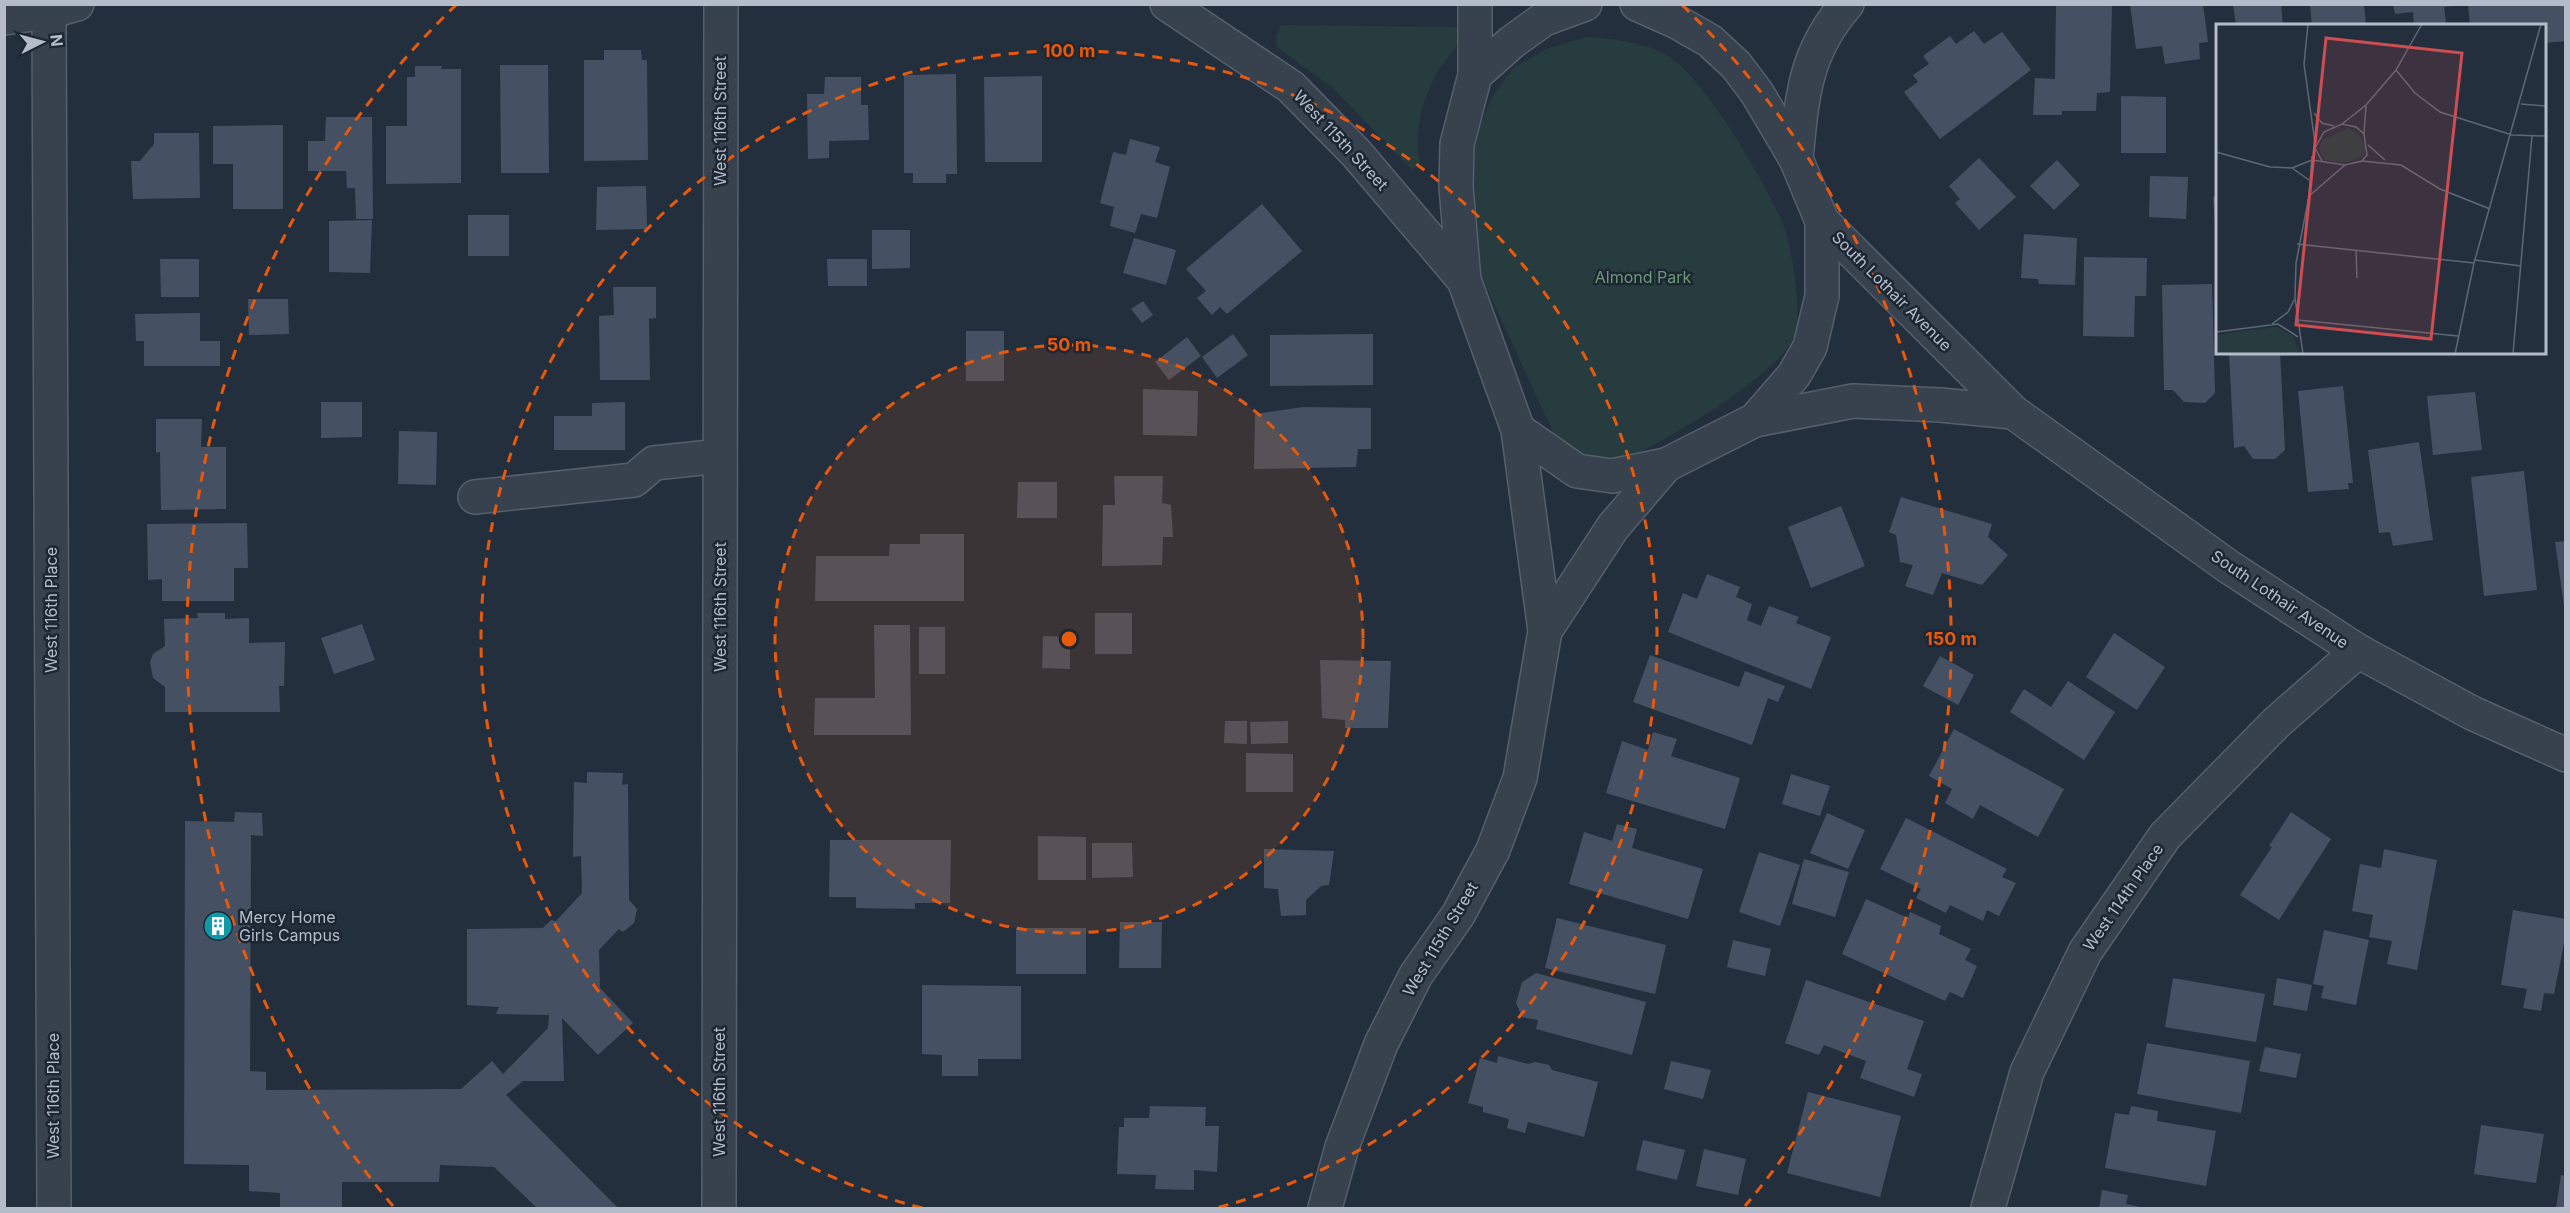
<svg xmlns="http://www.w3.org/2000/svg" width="2570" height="1213" viewBox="0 0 2570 1213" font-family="Inter,sans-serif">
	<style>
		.green { fill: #263c3f }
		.building { fill: #455162 }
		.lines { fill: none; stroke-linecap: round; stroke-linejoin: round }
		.minor-casing { stroke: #565f6c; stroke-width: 36 }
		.minor { stroke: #38414e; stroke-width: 33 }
		.ring { fill: none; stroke: #e8590c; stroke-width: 3; stroke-dasharray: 10 8 }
		.labels { text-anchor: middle; stroke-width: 5; stroke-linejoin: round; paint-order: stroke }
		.street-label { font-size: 16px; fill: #b4bcc9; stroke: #1d2633 }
		.park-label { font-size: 16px; fill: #6b9a76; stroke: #1d2633 }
		.poi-label { font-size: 16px; fill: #b4bcc9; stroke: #1d2633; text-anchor: start }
		.inset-road { fill: none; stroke: #5e6776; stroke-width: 1.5 }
		.view { fill: #ce4d50; fill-opacity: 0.15; stroke: #ce4d50; stroke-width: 3 }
		.inset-edge { fill: none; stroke: #b4bcc9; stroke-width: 3 }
		.centre { fill: #e8590c; stroke: #1d2633; stroke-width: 3 }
		.ring-label { font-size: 18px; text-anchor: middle; font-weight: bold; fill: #e8590c; stroke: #1d2633; stroke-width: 5; stroke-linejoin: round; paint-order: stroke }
	</style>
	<rect width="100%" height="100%" fill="#242f3e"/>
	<g class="green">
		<path d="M1281 25 1457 27 1462 32C1459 46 1448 57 1440 68 1423 95 1413 132 1420 163L1412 170 1333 88 1277 47 1276 36Z"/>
		<path d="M1586 37C1614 39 1640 41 1665 54 1702 73 1767 185 1783 224 1792 247 1801 307 1796 332 1789 369 1660 445 1624 459 1614 463 1603 463 1593 465L1558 443 1483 280 1474 220 1472 172 1476 135 1492 97 1513 68 1546 49Z"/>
	</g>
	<g class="building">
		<polygon points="2056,4 2112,5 2110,92 2097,93 2096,111 2062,111 2062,115 2033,115 2035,78 2055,79"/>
		<polygon points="2130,4 2203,4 2208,42 2199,43 2200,59 2165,64 2162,46 2136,49"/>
		<polygon points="2233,4 2281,4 2283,26 2236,26"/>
		<polygon points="2310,4 2364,4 2366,26 2312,26"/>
		<polygon points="2393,4 2453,4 2453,6 2444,7 2446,23 2414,26 2413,12 2395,14"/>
		<polygon points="2468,4 2566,4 2566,41 2544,43 2544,26 2470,26"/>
		<polygon points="1974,31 1984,44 2002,32 2031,70 1940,139 1904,92 1918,82 1913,75 1929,64 1923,56 1950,36 1956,44"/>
		<polygon points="604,50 641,50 642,60 647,60 648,160 584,161 584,60 604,60"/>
		<polygon points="500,65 548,65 549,173 501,173"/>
		<polygon points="415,66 442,66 441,69 461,69 461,183 386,184 386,126 407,126 407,77 415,77"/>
		<polygon points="956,74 957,174 946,174 946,183 913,183 913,173 904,173 904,75"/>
		<polygon points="1042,76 1042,162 985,162 984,77"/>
		<polygon points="825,77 861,77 861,105 868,105 869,140 829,141 829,158 808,159 807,94 824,94"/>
		<polygon points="2121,96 2166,97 2166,153 2121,153"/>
		<polygon points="326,117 372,117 373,219 356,219 355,188 347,188 346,171 308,171 308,141 325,141"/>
		<polygon points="283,125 283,209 233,209 233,164 213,164 213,126"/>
		<polygon points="154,133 199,133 200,198 133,199 131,161 140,161 154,144"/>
		<polygon points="1130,139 1160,147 1155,162 1170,167 1157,218 1141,214 1135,233 1110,226 1114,207 1100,203 1113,152 1126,155"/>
		<polygon points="1979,158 2016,197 1979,230 1955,203 1960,199 1949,186"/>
		<polygon points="2057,160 2080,185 2054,210 2030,186"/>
		<polygon points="2150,176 2188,177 2186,219 2149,217"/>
		<polygon points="646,186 647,229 596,230 597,187"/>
		<polygon points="2218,196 2218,233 2216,234 2213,197"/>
		<polygon points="1262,204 1302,251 1227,314 1220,307 1212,315 1197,298 1206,291 1186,269"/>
		<rect x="468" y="215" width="41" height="41"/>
		<polygon points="372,220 370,273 329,272 329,221"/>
		<polygon points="872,230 910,230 910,268 872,269"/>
		<polygon points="2024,234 2077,238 2075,285 2039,284 2038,279 2021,278"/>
		<polygon points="1134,238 1176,250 1166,285 1123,273"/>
		<polygon points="2084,257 2147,258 2146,296 2135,296 2134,337 2083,336"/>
		<polygon points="160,259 199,259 199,297 161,297"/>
		<polygon points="827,259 867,259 867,286 828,286"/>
		<polygon points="2212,284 2215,393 2205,403 2184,402 2173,390 2164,390 2162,285"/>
		<polygon points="613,287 656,287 656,318 649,319 650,380 600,380 599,316 614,315"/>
		<polygon points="248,299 288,299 289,334 249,335"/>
		<polygon points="1143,301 1153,315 1142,323 1131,309"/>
		<polygon points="200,313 200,341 220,341 220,366 144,366 144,341 136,341 135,314"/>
		<rect x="966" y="331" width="38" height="50"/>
		<polygon points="1233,334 1248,355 1217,378 1202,357"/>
		<polygon points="1373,334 1373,385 1270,386 1270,335"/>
		<polygon points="1187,337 1201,356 1169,380 1155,362"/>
		<polygon points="2229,352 2280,352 2285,450 2275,459 2253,459 2244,446 2234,448"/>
		<polygon points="2343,386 2353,483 2348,483 2349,489 2308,492 2298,391"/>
		<polygon points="1143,389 1198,391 1197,436 1143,435"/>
		<polygon points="2475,392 2482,450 2433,455 2427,396"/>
		<polygon points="321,402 362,402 362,437 321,438"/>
		<polygon points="625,402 625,450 554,450 554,416 592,416 592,403"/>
		<polygon points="1303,407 1371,408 1371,449 1358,449 1356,467 1254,469 1255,414"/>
		<polygon points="156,419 202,419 201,447 226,447 226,509 161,510 160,452 156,453"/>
		<polygon points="399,431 437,432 436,485 398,484"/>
		<polygon points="2419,442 2433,540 2393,546 2390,532 2379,533 2368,450"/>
		<polygon points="2524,471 2537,590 2484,596 2471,477"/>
		<polygon points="1114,476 1163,476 1162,503 1171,505 1173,537 1163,537 1162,565 1102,566 1103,505 1115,505"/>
		<polygon points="1018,482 1057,482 1057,518 1017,518"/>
		<polygon points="1901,497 1992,524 1988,537 2008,555 1982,585 1942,573 1933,595 1905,586 1913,565 1900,562 1896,535 1889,532"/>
		<polygon points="1841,506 1865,566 1811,588 1788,527"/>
		<polygon points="247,523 248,568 234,568 234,601 162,601 162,579 148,580 147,524"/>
		<polygon points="920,534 964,534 964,601 815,601 816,556 889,556 890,544 920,544"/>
		<polygon points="2566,541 2566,606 2564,606 2555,542"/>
		<polygon points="1707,574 1740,587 1736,597 1752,604 1747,620 1761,626 1769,606 1799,617 1796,623 1831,637 1811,689 1668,632 1683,593 1697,599"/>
		<polygon points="197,613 225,613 225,619 249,618 249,643 285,642 284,686 279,686 280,712 165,712 165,687 153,678 150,662 153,654 165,646 164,619 198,618"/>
		<rect x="1095" y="613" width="37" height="41"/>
		<polygon points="362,624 375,660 334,674 321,638"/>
		<polygon points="874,625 910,625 911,735 814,735 815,698 875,698"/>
		<rect x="919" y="627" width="26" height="47"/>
		<polygon points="2114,633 2165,667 2137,710 2086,677"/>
		<polygon points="1043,636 1070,637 1070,669 1042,668"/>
		<polygon points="1650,655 1739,687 1745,671 1785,686 1778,702 1768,698 1752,745 1633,702"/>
		<polygon points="1940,656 1974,675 1958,705 1923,686"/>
		<polygon points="1320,660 1391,661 1388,728 1345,728 1345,720 1322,718"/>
		<polygon points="2068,681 2115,712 2084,760 2010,712 2024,689 2051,707"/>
		<polygon points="1225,721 1247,721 1247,744 1224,743"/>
		<polygon points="1288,721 1288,743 1251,744 1250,722"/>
		<polygon points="1954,729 2064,789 2038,837 1980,805 1973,819 1945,803 1952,789 1929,776"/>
		<polygon points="1653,732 1677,739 1671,756 1740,778 1725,829 1606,793 1622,741 1648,750"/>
		<polygon points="1246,753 1293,754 1293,792 1246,792"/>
		<polygon points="587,772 623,773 622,785 628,784 629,900 637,909 634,923 623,932 619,929 599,950 600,988 633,1023 598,1055 562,1018 564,1081 523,1081 506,1095 618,1208 537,1208 494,1167 440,1165 439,1182 342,1182 342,1208 280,1208 280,1193 249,1191 249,1165 184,1164 185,821 234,822 235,812 262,813 263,836 251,835 250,1071 266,1072 266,1090 461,1089 492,1061 503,1074 548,1028 549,1015 496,1014 499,1007 467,1005 467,929 543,928 551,920 556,921 582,893 581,856 573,857 574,782 587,783"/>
		<polygon points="1791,774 1830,786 1820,816 1782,804"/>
		<polygon points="2291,812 2331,839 2279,920 2240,895 2272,847 2269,846"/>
		<polygon points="1827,813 1865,830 1848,869 1810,853"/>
		<polygon points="1906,818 2007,869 2002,877 2016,883 1999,916 1987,910 1983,921 1950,905 1946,913 1916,898 1921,889 1880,869"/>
		<polygon points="1617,824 1637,829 1632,848 1703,869 1688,919 1569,884 1584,832 1612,841"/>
		<polygon points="1038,836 1086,837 1086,880 1038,880"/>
		<polygon points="830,840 951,840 950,903 915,903 915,909 856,908 856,897 829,897"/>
		<polygon points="1092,843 1132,843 1133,877 1092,878"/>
		<polygon points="1264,849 1334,851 1329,885 1321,886 1306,900 1306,915 1281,916 1278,889 1264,888"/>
		<polygon points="2384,849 2437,860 2417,970 2387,964 2392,941 2369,937 2373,915 2352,911 2360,864 2381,868"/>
		<polygon points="1759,852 1800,865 1780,926 1739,912"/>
		<polygon points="1804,859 1849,872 1835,917 1792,904"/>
		<polygon points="1866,899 1908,918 1910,912 1941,926 1939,934 1971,949 1965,960 1977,966 1963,998 1950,992 1945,1001 1842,954"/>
		<polygon points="2513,910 2566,919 2566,933 2554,994 2544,993 2541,1011 2523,1008 2527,989 2501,985"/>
		<polygon points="1557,918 1666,945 1655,994 1545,968"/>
		<polygon points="1120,922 1162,922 1161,968 1119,968"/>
		<rect x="1016" y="928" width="70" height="46"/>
		<polygon points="2324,930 2369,940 2356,1005 2321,998 2324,986 2313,984"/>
		<polygon points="1733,940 1771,949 1765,976 1727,967"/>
		<polygon points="1536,973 1646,1002 1632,1055 1536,1029 1538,1020 1522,1017 1516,1003 1522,982"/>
		<polygon points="2173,978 2265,994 2256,1042 2165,1027"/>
		<polygon points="2277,978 2312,985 2307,1011 2273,1005"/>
		<polygon points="1806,980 1924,1021 1907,1069 1922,1074 1914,1097 1860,1078 1866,1061 1824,1045 1819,1055 1785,1043"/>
		<polygon points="922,985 1021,986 1021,1059 978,1059 978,1076 942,1076 942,1055 922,1054"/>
		<polygon points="2147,1043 2250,1061 2241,1113 2137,1094"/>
		<polygon points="2265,1047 2301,1054 2296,1078 2259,1071"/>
		<polygon points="1498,1056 1528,1064 1535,1062 1549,1065 1552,1070 1598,1082 1584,1137 1528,1122 1525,1133 1507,1128 1509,1119 1483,1112 1483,1107 1468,1103 1480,1058 1497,1063"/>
		<polygon points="1671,1061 1711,1070 1703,1099 1664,1089"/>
		<polygon points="1808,1092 1901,1116 1880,1197 1787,1173"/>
		<polygon points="1150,1106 1206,1107 1205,1126 1219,1126 1217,1172 1194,1170 1194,1190 1155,1189 1156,1175 1117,1174 1119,1127 1124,1127 1124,1118 1149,1118"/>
		<polygon points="2131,1106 2158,1111 2157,1121 2216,1131 2206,1186 2105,1168 2115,1113 2129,1115"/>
		<polygon points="2481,1125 2544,1134 2536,1183 2474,1174"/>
		<polygon points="1643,1140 1685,1150 1677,1180 1636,1170"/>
		<polygon points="1704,1149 1746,1159 1738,1195 1696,1186"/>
		<polygon points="2561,1175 2566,1176 2566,1208 2556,1208"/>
		<polygon points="2102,1190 2128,1195 2126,1204 2145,1208 2099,1208"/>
	</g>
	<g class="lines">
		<g class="minor-casing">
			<g id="minor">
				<polyline points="1167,4 1291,87 1356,153 1464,280"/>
				<polyline points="1475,4 1475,75"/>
				<polyline points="1585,4 1544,19 1512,42 1475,75 1457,144 1456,187 1464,280 1518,430 1577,471 1612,476 1666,465 1755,420 1794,375 1810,347 1822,296 1822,221 1796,159 1757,93 1736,65 1710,41 1677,22 1637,4"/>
				<polyline points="49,12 54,1208"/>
				<polyline points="4,18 49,12 77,4"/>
				<path d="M1796 159C1802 98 1804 53 1847 4"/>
				<polyline points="1822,221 2013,412 2229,567 2358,651 2472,713 2566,755"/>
				<polyline points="1755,420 1853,401 1940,405 2013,412"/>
				<polyline points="475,497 634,480 654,463 720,456"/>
				<polyline points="1545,631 1613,527 1666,465"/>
				<polyline points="719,1208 721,4"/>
				<polyline points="1325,1208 1342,1147 1381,1044 1416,975 1458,915 1493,850 1520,778 1545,631 1518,430"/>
				<polyline points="1988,1208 2027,1072 2085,952 2165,836 2276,723 2358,651"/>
			</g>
		</g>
		<use href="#minor" class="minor"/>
	</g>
	<circle cx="1069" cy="639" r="294" fill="#e8590c" fill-opacity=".12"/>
	<g class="ring">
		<circle cx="1069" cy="639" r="294"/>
		<path d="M922 1208A588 588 0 1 1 1216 1208"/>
		<path d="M393 1206A882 882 0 0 1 456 5M1682 5A882 882 0 0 1 1745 1206"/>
	</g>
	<defs>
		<g id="building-disc" transform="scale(1.5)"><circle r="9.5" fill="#0f9aa8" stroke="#1d2633"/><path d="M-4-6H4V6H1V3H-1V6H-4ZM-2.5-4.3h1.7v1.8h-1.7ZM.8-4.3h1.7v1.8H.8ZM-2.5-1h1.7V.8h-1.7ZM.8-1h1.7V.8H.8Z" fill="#fff"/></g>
	</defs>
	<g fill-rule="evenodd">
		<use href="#building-disc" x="218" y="926"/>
	</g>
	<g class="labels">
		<g class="street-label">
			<text transform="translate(720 121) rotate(-90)" y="6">West 116th Street</text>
			<text transform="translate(1341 140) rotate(47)" y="6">West 115th Street</text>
			<text transform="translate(1892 291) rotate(45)" y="6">South Lothair Avenue</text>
			<text transform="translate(2280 599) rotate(34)" y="6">South Lothair Avenue</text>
			<text transform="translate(720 607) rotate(-90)" y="6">West 116th Street</text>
			<text transform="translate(51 610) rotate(-90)" y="6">West 116th Place</text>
			<text transform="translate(2123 897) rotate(-55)" y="6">West 114th Place</text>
			<text transform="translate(1440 939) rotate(-59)" y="6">West 115th Street</text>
			<text transform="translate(719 1092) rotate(-90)" y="6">West 116th Street</text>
			<text transform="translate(53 1096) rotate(-90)" y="6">West 116th Place</text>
		</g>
		<g class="park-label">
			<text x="1643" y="283">Almond Park</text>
		</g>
		<g class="poi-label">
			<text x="239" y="923">Mercy Home<tspan x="239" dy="18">Girls Campus</tspan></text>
		</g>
	</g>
	<g transform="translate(2216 24)">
		<rect width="330" height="330" fill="#242f3e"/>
		<path d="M132 104 144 112 150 125 148 132 129 139 108 136 103 125 106 116ZM60 303 77 312 84 330H0V311Z" fill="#263c3f"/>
		<path class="inset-road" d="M92 0 88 40 99 119M180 46 199 69 224 88 296 111 330 112M305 80 330 82M98 89 106 99 118 102M126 100 150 81 180 46 206 0M148 110 150 81M152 121 169 136M0 128 54 143 76 144 96 136 129 141 146 137 151 131 148 110 140 103 126 100 108 108 99 124 106 137M146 137 185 141 224 165 274 185M76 144 93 156M93 172 129 141M81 220 258 239M140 226 141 254M259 236 305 242M82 296 242 312M56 300 72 288 78 276M0 308 62 300 82 313M87 330 79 274 80 239 93 172 96 132M239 330 258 239 325 0M297 330 316 112"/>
		<path class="view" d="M110 14 246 29 215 315 80 301Z"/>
		<rect width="330" height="330" class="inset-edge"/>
	</g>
	<circle cx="1069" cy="639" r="9" class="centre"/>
	<g class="ring-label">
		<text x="1069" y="57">100 m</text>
		<text x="1069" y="351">50 m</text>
		<text x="1951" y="645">150 m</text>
	</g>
	<rect width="2570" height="1213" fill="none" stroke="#b4bcc9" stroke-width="12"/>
	<g transform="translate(42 42) rotate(84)" stroke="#1d2633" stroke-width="4.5" paint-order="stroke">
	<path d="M0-4.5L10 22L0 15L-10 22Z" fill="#b4bcc9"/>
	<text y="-9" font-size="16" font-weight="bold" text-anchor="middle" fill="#b4bcc9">N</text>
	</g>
</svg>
